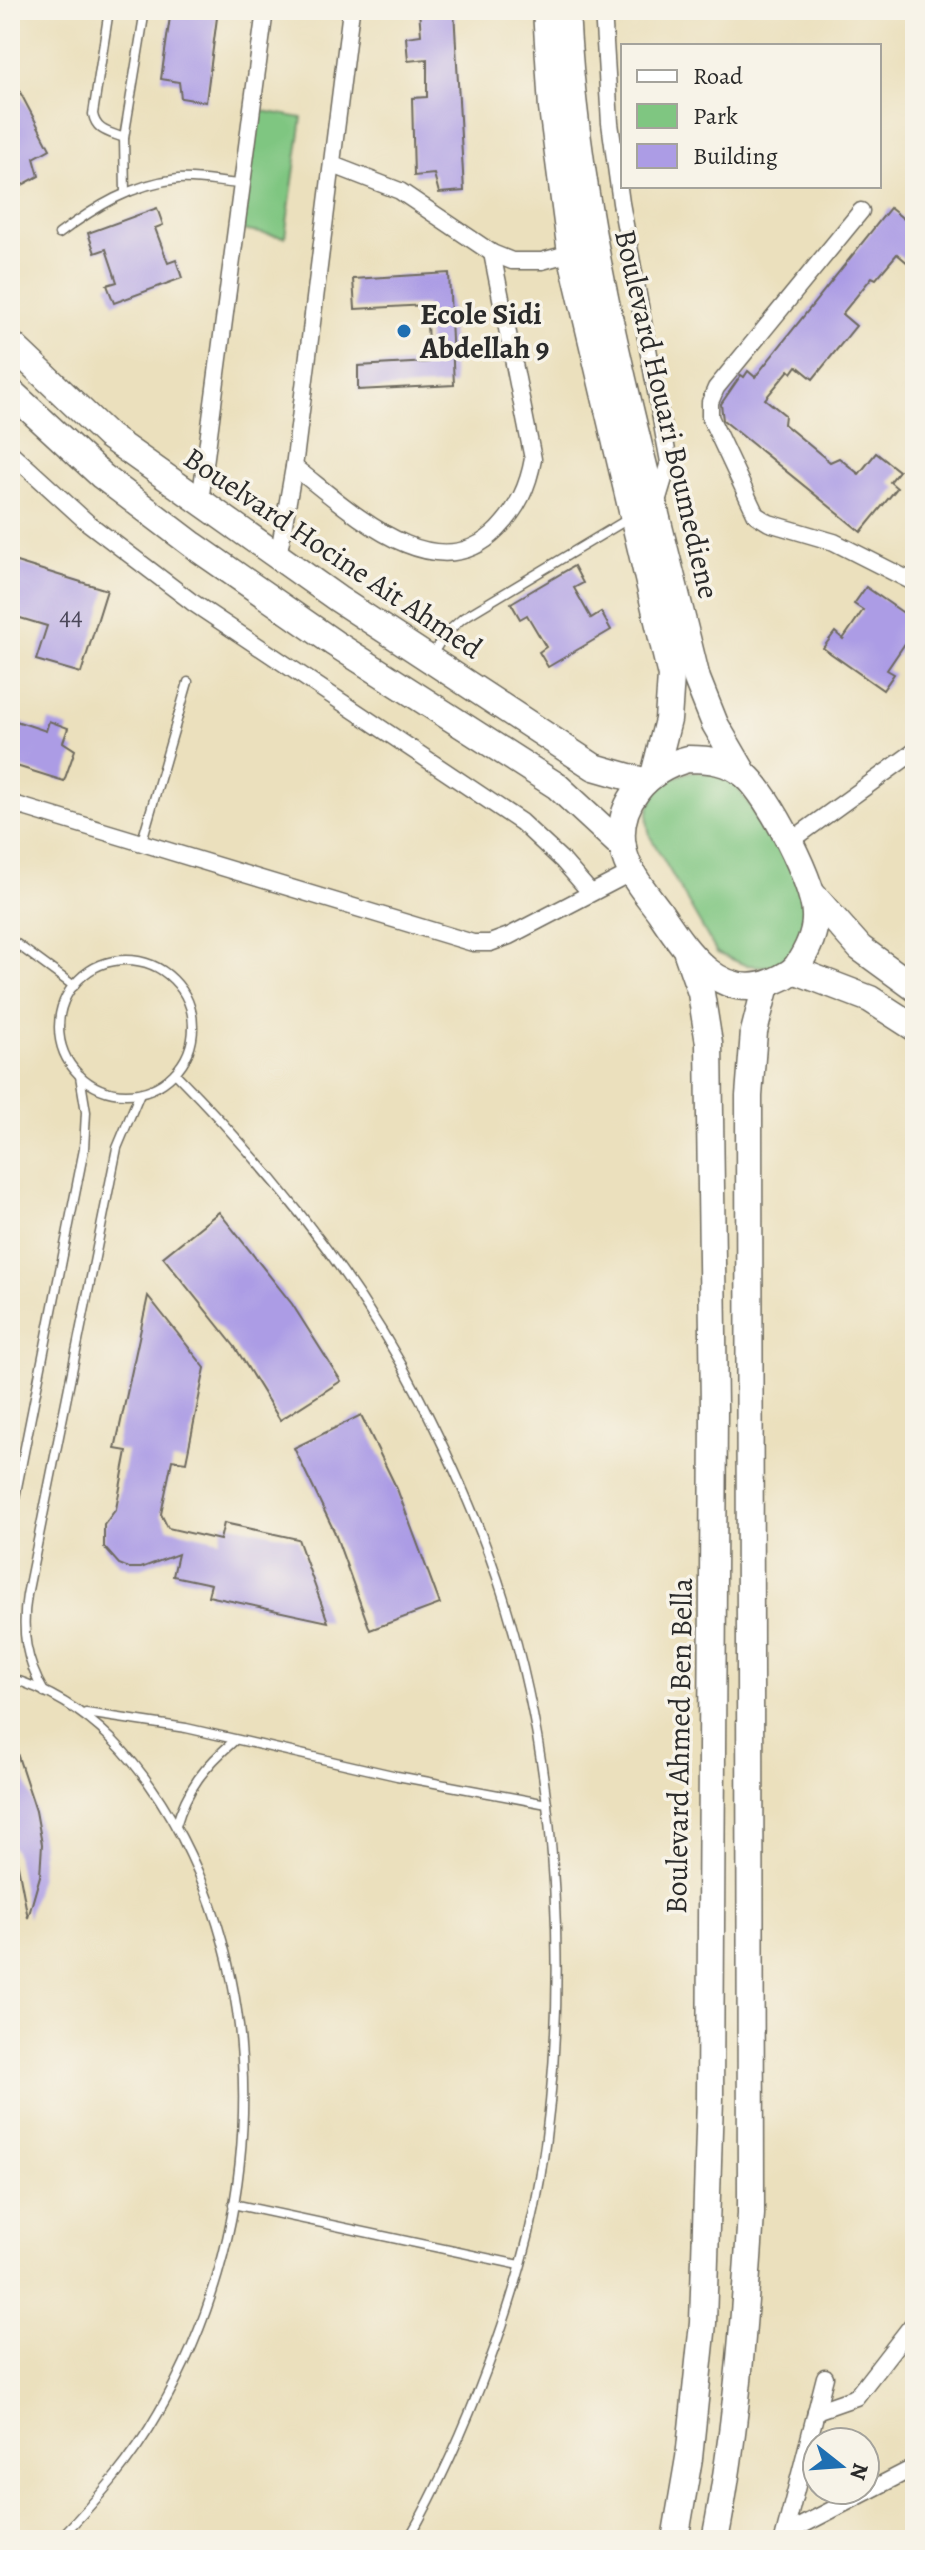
<svg xmlns="http://www.w3.org/2000/svg" width="925" height="2550" viewBox="0 0 925 2550" font-family="Alegreya,serif">
	<style>
		.green { fill: #7fc681; stroke: #557856; stroke-width: 2 }
		.building { fill: #ac9ce5 }
		.lines { fill: none; stroke-linecap: round; stroke-linejoin: round }
		.lane-casing { stroke: #6e6a5e; stroke-width: 11 }
		.street-casing { stroke: #6e6a5e; stroke-width: 19 }
		.primary-casing { stroke: #6e6a5e; stroke-width: 29 }
		.lane { stroke: #fff; stroke-width: 8 }
		.street { stroke: #fff; stroke-width: 16 }
		.primary { stroke: #fff; stroke-width: 26 }
		.poi-dot { fill: #1f6fb2; stroke: #f7f3e8; stroke-width: 3 }
		.labels { text-anchor: middle; stroke-width: 7; stroke-linejoin: round; paint-order: stroke }
		.number-label { font-size: 26px; fill: #4b475a }
		.poi-label { font-size: 30px; font-weight: bold; fill: #2b2b2b; stroke: #f7f3e8; text-anchor: start }
		.street-label { font-size: 30px; fill: #2b2b2b; stroke: #f7f3e8 }
	</style>
	<rect width="100%" height="100%" fill="#f7f3e8"/>
	<filter id="ink" filterUnits="userSpaceOnUse"><feTurbulence type="fractalNoise" baseFrequency=".0125" numOctaves="2"/><feDisplacementMap in="SourceGraphic" scale="16" xChannelSelector="R" yChannelSelector="G"/><feConvolveMatrix kernelMatrix="1 2 1 2 8 2 1 2 1" color-interpolation-filters="sRGB"/></filter>
	<filter id="wash" filterUnits="userSpaceOnUse"><feTurbulence type="fractalNoise" baseFrequency=".006" numOctaves="4" result="noise"/><feDisplacementMap in="SourceGraphic" scale="32" xChannelSelector="R" yChannelSelector="G"/><feGaussianBlur stdDeviation="1.8" result="paint"/><feColorMatrix in="noise" values="0 0 0 0 0 0 0 0 0 0 0 0 0 0 0 0 0 1.4 0 .05"/><feComposite in="paint" operator="in"/></filter>
	<g filter="url(#wash)">
		<rect width="100%" height="100%" fill="#ebe0bd"/>
		<g class="green">
			<polygon points="258,110 302,118 285,237 241,230"/>
			<path d="M694 771 724 776 734 782 805 885 804 935 785 961 773 967 745 965 717 953 651 838C639 804 661 777 694 771Z"/>
		</g>
		<g id="blocks">
			<g class="building">
				<polygon points="171,10 218,10 206,102 181,98 179,82 161,79"/>
				<polygon points="419,10 454,10 464,191 439,193 434,174 414,176 412,98 427,97 427,59 408,61 406,37 421,35"/>
				<polygon points="10,73 50,149 34,158 39,176 17,188 10,175"/>
				<polygon points="157,208 163,225 155,228 168,263 176,260 182,278 114,303 107,285 117,282 106,249 95,253 88,233"/>
				<polygon points="890,208 915,228 915,269 897,254 876,279 872,277 842,314 856,326 813,379 797,366 792,373 789,370 765,399 785,415 784,424 830,462 839,458 859,474 876,453 899,471 890,482 897,488 861,532 723,420 721,404 741,375 744,377 748,371 755,377"/>
				<polygon points="449,273 454,385 358,390 358,366 429,362 426,305 355,309 353,279"/>
				<polygon points="10,560 107,590 81,673 36,660 47,626 10,615"/>
				<polygon points="574,566 583,583 574,588 591,618 601,612 611,630 548,667 539,652 546,647 527,615 520,619 511,603"/>
				<polygon points="866,587 915,621 915,643 908,639 887,670 894,674 883,690 823,648 835,632 843,639 863,610 854,604"/>
				<polygon points="10,719 46,731 49,721 68,728 63,742 75,750 64,781 10,764"/>
				<polygon points="219,1212 292,1304 341,1381 280,1420 235,1347 163,1257"/>
				<polygon points="148,1296 205,1368 186,1462 172,1460 161,1514 168,1528 220,1540 224,1523 298,1539 328,1622 208,1596 211,1584 173,1576 178,1554 141,1568 129,1568 119,1564 104,1547 104,1525 116,1509 127,1451 115,1449"/>
				<polygon points="361,1415 397,1489 440,1604 370,1630 334,1531 294,1448"/>
				<polygon points="10,1741 13,1741 36,1811 42,1844 40,1876 28,1918 15,1850 10,1843"/>
			</g>
		</g>
	</g>
	<g filter="url(#ink)">
		<use href="#blocks" fill-opacity="0" stroke="#6e6a5e" stroke-width="2"/>
		<g class="lines">
			<g class="lane-casing">
				<g id="lane">
					<path d="M109 10 93 114C96 131 109 132 124 138"/>
					<polyline points="125,193 124,138 145,10"/>
					<path d="M59 234C95 207 132 184 178 179 197 177 221 183 241 184"/>
					<polyline points="431,656 446,633 463,618 628,519"/>
					<polyline points="142,841 188,682"/>
					<polyline points="10,939 74,986"/>
					<circle cx="126" cy="1027" r="67"/>
					<path d="M175 1073C270 1169 359 1279 420 1399 452 1462 483 1531 504 1599 560 1779 570 1994 540 2179 521 2294 465 2440 408 2540"/>
					<polyline points="10,1523 84,1149 86,1112 80,1076"/>
					<path d="M10 1678C92 1703 143 1764 182 1838 274 2016 259 2239 159 2412 132 2460 96 2501 58 2540"/>
					<path d="M44 1692C26 1661 21 1631 27 1595L117 1148 140 1093"/>
					<polyline points="86,1713 186,1728 397,1776 547,1804"/>
					<path d="M176 1826C187 1788 205 1766 235 1740"/>
					<polyline points="233,2204 520,2265"/>
				</g>
			</g>
			<g class="street-casing">
				<g id="street">
					<polyline points="603,10 610,123 621,203 669,462 656,505"/>
					<polyline points="333,165 400,191 492,253 512,261 542,261 571,253"/>
					<polyline points="861,211 716,388 710,402 710,417 756,515 769,523 834,542 915,583"/>
					<polyline points="10,452 88,523 192,602 521,822 563,861 589,891"/>
					<path d="M294 467C346 506 434 595 498 529 518 508 528 487 533 459L492 253"/>
					<polyline points="200,502 265,10"/>
					<polyline points="278,557 294,467 351,10"/>
					<polyline points="10,803 473,943 490,943 509,936 632,872"/>
					<polyline points="788,843 915,751"/>
					<polyline points="816,2411 856,2397 915,2321"/>
					<polyline points="785,2534 915,2467"/>
					<polyline points="783,2540 825,2377"/>
				</g>
			</g>
			<g class="primary-casing">
				<g id="primary">
					<polyline points="546,10 552,108 571,253 671,676 668,720 655,771"/>
					<path d="M566 10C577 239 644 458 697 679L715 724 744 774"/>
					<polyline points="10,343 108,436 338,599 594,767 643,781"/>
					<polyline points="10,391 102,476 193,545 334,643 557,786 623,847"/>
					<path d="M688 759C709 759 728 761 745 775 769 795 815 884 815 915 816 933 807 951 797 966 791 974 781 978 772 982 719 1004 684 948 659 911 645 892 627 872 623 848 615 803 648 769 688 759Z"/>
					<polyline points="813,895 860,948 915,988"/>
					<polyline points="794,970 870,999 915,1028"/>
					<polyline points="675,2540 689,2458 703,2323 710,2098 714,1407 709,1043 701,993 687,953"/>
					<path d="M715 2540C736 2433 744 2323 751 2214L749 1096 754 1032 766 985"/>
				</g>
			</g>
			<use href="#lane" class="lane"/>
			<use href="#street" class="street"/>
			<use href="#primary" class="primary"/>
		</g>
	</g>
	<circle class="poi-dot" cx="404" cy="331" r="8"/>
	<g class="labels">
		<g class="number-label">
			<text x="71" y="625">44</text>
		</g>
		<g class="poi-label">
			<text x="420" y="324">Ecole Sidi<tspan x="420" dy="34">Abdellah 9</tspan></text>
		</g>
		<g class="street-label">
			<text transform="translate(667 414) rotate(77)" y="10">Boulevard Houari Boumediene</text>
			<text transform="translate(333 553) rotate(34)" y="10">Bouelvard Hocine Ait Ahmed</text>
			<text transform="translate(679 1746) rotate(-89)" y="10">Boulevard Ahmed Ben Bella</text>
		</g>
	</g>
	<rect width="925" height="2550" fill="none" stroke="#f7f3e8" stroke-width="40"/>
	<rect x="621" y="44" width="260" height="144" fill="#f7f3e8" stroke="#a5a39c" stroke-width="2"/>
	<rect x="637" y="70" width="40" height="12" fill="#ffffff" stroke="#a5a39c" stroke-width="2"/>
	<text x="693" y="84" font-size="24" fill="#2b2b2b">Road</text>
	<rect x="637" y="104" width="40" height="24" fill="#7fc681" stroke="#a5a39c" stroke-width="2"/>
	<text x="693" y="124" font-size="24" fill="#2b2b2b">Park</text>
	<rect x="637" y="144" width="40" height="24" fill="#ac9ce5" stroke="#a5a39c" stroke-width="2"/>
	<text x="693" y="164" font-size="24" fill="#2b2b2b">Building</text>
	<g transform="translate(841 2466) rotate(107)"><circle r="38" fill="#f7f3e8" stroke="#a5a39c" stroke-width="2"/>
	<path d="M0-6L14 30L0 20L-14 30Z" fill="#1f6fb2"/>
	<text y="-12" font-size="22" font-weight="bold" text-anchor="middle" fill="#2b2b2b">N</text>
	</g>
</svg>
